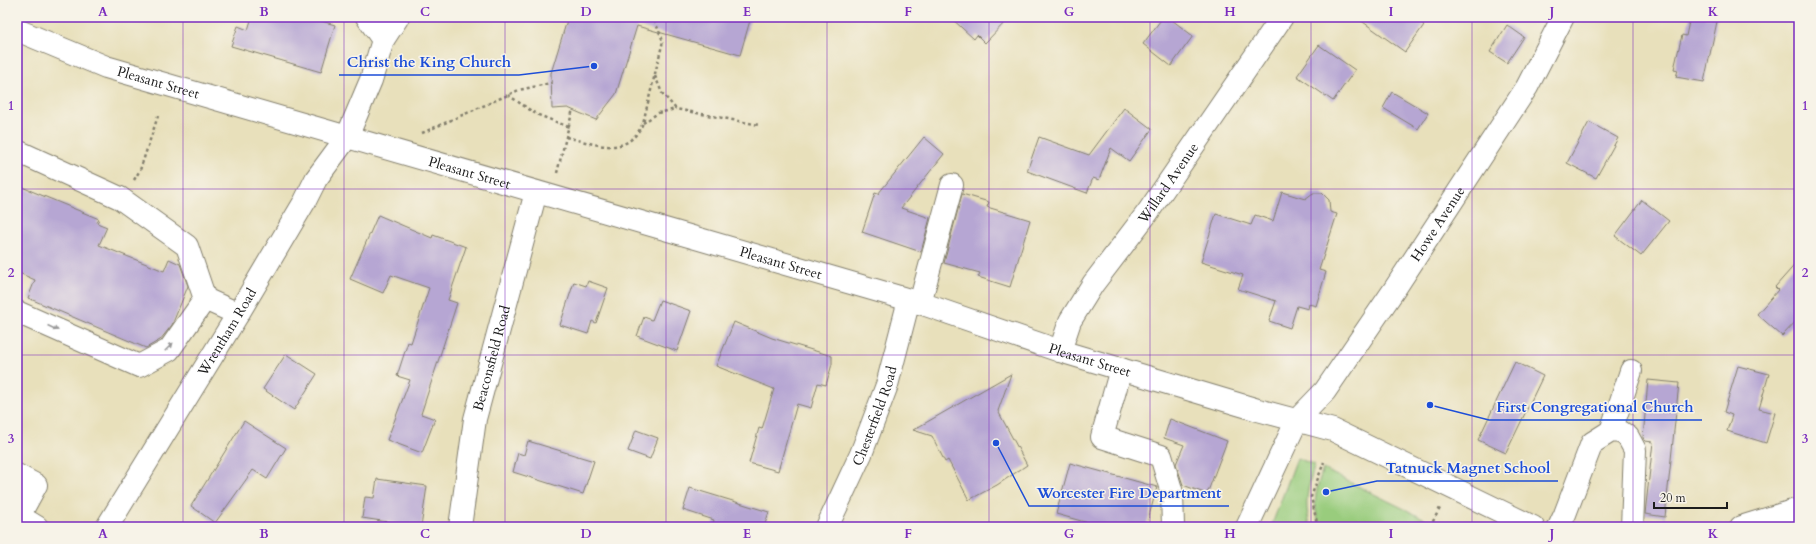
<svg xmlns="http://www.w3.org/2000/svg" width="1816" height="544" viewBox="0 0 1816 544" font-family="Cardo,serif">
	<style>
		.green { fill: #99cc7d; stroke: #5a744c }
		.building { fill: #b6a6d3 }
		.lines { fill: none; stroke-linecap: round; stroke-linejoin: round }
		.minor-casing { stroke: #827e6c; stroke-width: 24 }
		.major-casing { stroke: #827e6c; stroke-width: 24 }
		.path { stroke: #827e6c; stroke-width: 2.5; stroke-dasharray: 3 3; stroke-linecap: butt }
		.minor { stroke: #fff; stroke-width: 22 }
		.major { stroke: #fff; stroke-width: 22 }
		.oneway { fill: #999 }
		.grid { fill: none; stroke: #7b2cbf; stroke-width: 1; stroke-opacity: 0.55 }
		.labels { text-anchor: middle; stroke-width: 3; stroke-linejoin: round; paint-order: stroke }
		.street-label { font-size: 14px; fill: #1c1c1c; stroke: #f7f3e8 }
		.leader { fill: none; stroke: #1d4ed8; stroke-width: 1.5 }
		.callout-dot { fill: #1d4ed8; stroke: #f7f3e8; stroke-width: 1.5 }
		.callout-label { font-size: 15px; text-anchor: middle; font-weight: bold; fill: #1d4ed8; stroke: #f7f3e8; stroke-width: 3; stroke-linejoin: round; paint-order: stroke }
		.neatline { fill: none; stroke: #7b2cbf; stroke-width: 1.5 }
		.grid-label { font-size: 13px; text-anchor: middle; font-weight: bold; fill: #7b2cbf }
	</style>
	<rect width="100%" height="100%" fill="#f7f3e8"/>
	<filter id="ink" filterUnits="userSpaceOnUse"><feTurbulence type="fractalNoise" baseFrequency=".025" numOctaves="2"/><feDisplacementMap in="SourceGraphic" scale="8" xChannelSelector="R" yChannelSelector="G"/><feConvolveMatrix kernelMatrix="1 2 1 2 8 2 1 2 1" color-interpolation-filters="sRGB"/></filter>
	<filter id="wash" filterUnits="userSpaceOnUse"><feTurbulence type="fractalNoise" baseFrequency=".012" numOctaves="4" result="noise"/><feDisplacementMap in="SourceGraphic" scale="16" xChannelSelector="R" yChannelSelector="G"/><feGaussianBlur stdDeviation="0.9" result="paint"/><feColorMatrix in="noise" values="0 0 0 0 0 0 0 0 0 0 0 0 0 0 0 0 0 1.4 0 .05"/><feComposite in="paint" operator="in"/></filter>
	<g filter="url(#wash)">
		<rect width="100%" height="100%" fill="#e8e0bb"/>
		<g class="green">
			<path d="M1297 458 1315 465C1308 486 1303 505 1311 527H1271Z"/>
			<path d="M1323 469 1427 520 1424 527H1321C1311 506 1316 489 1323 469Z"/>
		</g>
		<g id="blocks">
			<g class="building">
				<polygon points="252,17 308,17 335,25 321,72 231,46 238,26 248,30"/>
				<polygon points="568,17 751,17 740,55 637,26 616,94 596,120 568,108 552,109 551,73"/>
				<polygon points="950,17 1010,17 985,43 977,35 974,39"/>
				<polygon points="1163,17 1168,17 1193,36 1171,66 1143,44"/>
				<polygon points="1356,17 1414,17 1424,25 1405,52"/>
				<polygon points="1690,17 1718,17 1704,82 1676,77 1678,70 1674,69 1682,35 1686,36"/>
				<polygon points="1507,25 1524,37 1507,63 1490,52"/>
				<polygon points="1319,45 1355,70 1333,101 1297,76"/>
				<polygon points="1392,92 1428,113 1418,129 1383,108"/>
				<polygon points="1124,108 1152,129 1129,161 1111,148 1099,180 1093,178 1087,193 1027,171 1039,137 1089,155"/>
				<polygon points="1589,122 1618,138 1596,178 1567,163"/>
				<polygon points="924,137 944,154 901,208 930,218 921,252 862,232 875,193 878,194"/>
				<polygon points="17,185 99,219 97,223 107,227 99,245 164,271 169,259 180,264 188,286 172,325 160,340 146,348 28,298 35,280 17,272"/>
				<polygon points="1282,192 1305,199 1313,193 1322,193 1329,200 1330,212 1337,214 1319,270 1326,272 1316,306 1309,304 1308,309 1297,306 1290,328 1269,321 1276,301 1238,289 1243,275 1201,262 1216,214 1251,225 1255,215 1273,221"/>
				<polygon points="962,194 989,202 987,207 1030,220 1010,287 978,277 980,273 944,263"/>
				<polygon points="1642,200 1669,221 1641,256 1615,236"/>
				<polygon points="378,215 432,238 433,235 466,247 448,300 457,303 421,414 435,419 422,453 387,440 410,380 397,376 408,342 411,343 429,288 391,275 383,293 350,279"/>
				<polygon points="1799,260 1799,318 1782,336 1757,314 1778,290 1775,287"/>
				<polygon points="588,281 608,288 596,323 592,321 588,334 560,325 574,282 586,286"/>
				<polygon points="660,300 691,311 677,351 637,336 644,317 652,320"/>
				<polygon points="734,322 772,338 832,356 832,364 826,385 818,383 811,408 797,404 778,471 749,463 759,428 762,429 774,389 716,366"/>
				<polygon points="286,354 317,374 294,410 263,389"/>
				<polygon points="1515,362 1543,376 1506,453 1478,440"/>
				<polygon points="1738,366 1769,374 1759,409 1775,413 1766,443 1727,431 1732,415 1724,412"/>
				<polygon points="1011,374 998,411 1027,465 997,485 969,500 948,460 945,462 932,436 913,430"/>
				<polygon points="1648,380 1679,383 1665,517 1645,514 1653,442 1645,441 1643,438"/>
				<polygon points="1170,419 1227,441 1207,494 1183,485 1176,464 1184,445 1164,438"/>
				<polygon points="244,421 286,448 267,479 253,470 215,523 191,506"/>
				<polygon points="636,430 658,438 650,459 628,451"/>
				<polygon points="528,441 594,461 583,494 513,472 518,453 524,455"/>
				<polygon points="1070,463 1157,487 1146,527 1103,527 1056,514"/>
				<polygon points="377,479 427,486 421,527 362,518 365,497 374,498"/>
				<polygon points="690,488 769,512 764,527 712,527 714,520 683,510"/>
			</g>
		</g>
	</g>
	<g filter="url(#ink)">
		<use href="#blocks" fill-opacity="0" stroke="#827e6c" stroke-width="1"/>
		<g class="lines">
			<g class="minor-casing">
				<g id="minor">
					<polyline points="367,17 383,40"/>
					<polyline points="17,151 120,198 187,246 205,299 238,314"/>
					<polyline points="920,303 952,185"/>
					<polyline points="17,312 139,366 169,350 205,299"/>
					<path id="s1" d="M1060 351 1070 321 1093 284 1148 212 1282 17"/>
					<polyline points="1121,369 1102,437 1161,456 1172,493 1173,526"/>
					<polyline points="1611,431 1631,371"/>
					<polyline points="17,475 36,485 19,516 37,527"/>
					<path id="s2" d="M107 527 238 314 305 201 316 179 347 137 371 80 383 40 398 17"/>
					<path id="s3" d="M460 527 475 419 536 192"/>
					<path id="s4" d="M827 527 861 454 887 385 909 300"/>
					<path id="s5" d="M1247 527 1297 420 1325 391 1394 290 1527 87 1563 17"/>
					<polyline points="1559,527 1565,514 1592,443 1611,431 1621,432 1628,437 1635,450 1632,527"/>
				</g>
			</g>
			<g class="major-casing">
				<g id="major">
					<path id="s6" d="M17 30 106 67 920 303 1060 351 1258 410 1333 430 1533 527"/>
					<polyline points="1741,527 1799,509"/>
				</g>
			</g>
			<g class="path">
				<polyline points="655,76 662,93 676,109 759,125"/>
				<polyline points="508,95 536,114 569,127"/>
				<polyline points="643,123 658,113 676,109"/>
				<polyline points="422,133 519,90 551,83"/>
				<path d="M566 137C596 144 627 159 643 123L663 41 654 19"/>
				<polyline points="557,173 573,109"/>
				<polyline points="134,180 140,170 158,116"/>
				<polyline points="1318,527 1311,497 1324,462"/>
				<polyline points="1430,527 1440,508"/>
			</g>
			<use href="#minor" class="minor"/>
			<use href="#major" class="major"/>
		</g>
		<defs><path id="oneway-solid" d="M-6-.8H1V-3.2L6.5 0L1 3.2V.8H-6Z"/></defs>
		<g class="oneway">
			<use href="#oneway-solid" transform="translate(53 328) rotate(24)"/>
			<use href="#oneway-solid" transform="translate(169 347) rotate(-45)"/>
		</g>
	</g>
	<path class="grid" d="M183 17V527M344 17V527M505 17V527M666 17V527M827 17V527M989 17V527M1150 17V527M1311 17V527M1472 17V527M1633 17V527M17 189H1799M17 355H1799"/>
	<g class="labels">
		<g class="street-label">
			<text dy="5" stroke="none"><textPath href="#s6" startOffset="151">Pleasant Street</textPath></text>
			<text dy="5" stroke="none"><textPath href="#s6" startOffset="475">Pleasant Street</textPath></text>
			<text dy="5" stroke="none"><textPath href="#s1" startOffset="201">Willard Avenue</textPath></text>
			<text dy="5" stroke="none"><textPath href="#s5" startOffset="360">Howe Avenue</textPath></text>
			<text dy="5" stroke="none"><textPath href="#s6" startOffset="799">Pleasant Street</textPath></text>
			<text dy="5" stroke="none"><textPath href="#s2" startOffset="229">Wrentham Road</textPath></text>
			<text dy="5" stroke="none"><textPath href="#s3" startOffset="172">Beaconsfield Road</textPath></text>
			<text dy="5" stroke="none"><textPath href="#s6" startOffset="1123">Pleasant Street</textPath></text>
			<text dy="5" stroke="none"><textPath href="#s4" startOffset="121">Chesterfield Road</textPath></text>
		</g>
	</g>
	<path class="leader" d="M594 66L519 75H339M1430 405L1489 420H1702M1326 492L1377 481H1558M996 443L1029 506H1229"/>
	<g class="callout-dot">
		<circle cx="594" cy="66" r="4"/>
		<circle cx="1430" cy="405" r="4"/>
		<circle cx="1326" cy="492" r="4"/>
		<circle cx="996" cy="443" r="4"/>
	</g>
	<g class="callout-label">
		<text x="429" y="67">Christ the King Church</text>
		<text x="1595" y="412">First Congregational Church</text>
		<text x="1468" y="473">Tatnuck Magnet School</text>
		<text x="1129" y="498">Worcester Fire Department</text>
	</g>
	<rect width="1816" height="544" fill="none" stroke="#f7f3e8" stroke-width="44"/>
	<path d="M1654 502v6h73v-6" fill="none" stroke="#1c1c1c" stroke-width="2"/>
	<text x="1660" y="502" font-size="12" fill="#1c1c1c" stroke="#f7f3e8" stroke-width="3" paint-order="stroke">20 m</text>
	<rect x="22" y="22" width="1772" height="500" class="neatline"/>
	<g class="grid-label">
		<text x="103" y="16">A</text>
		<text x="264" y="16">B</text>
		<text x="425" y="16">C</text>
		<text x="586" y="16">D</text>
		<text x="747" y="16">E</text>
		<text x="908" y="16">F</text>
		<text x="1069" y="16">G</text>
		<text x="1230" y="16">H</text>
		<text x="1391" y="16">I</text>
		<text x="1552" y="16">J</text>
		<text x="1713" y="16">K</text>
		<text x="11" y="110">1</text>
		<text x="1805" y="110">1</text>
		<text x="11" y="277">2</text>
		<text x="1805" y="277">2</text>
		<text x="11" y="443">3</text>
		<text x="1805" y="443">3</text>
		<text x="103" y="538">A</text>
		<text x="264" y="538">B</text>
		<text x="425" y="538">C</text>
		<text x="586" y="538">D</text>
		<text x="747" y="538">E</text>
		<text x="908" y="538">F</text>
		<text x="1069" y="538">G</text>
		<text x="1230" y="538">H</text>
		<text x="1391" y="538">I</text>
		<text x="1552" y="538">J</text>
		<text x="1713" y="538">K</text>
	</g>
</svg>
